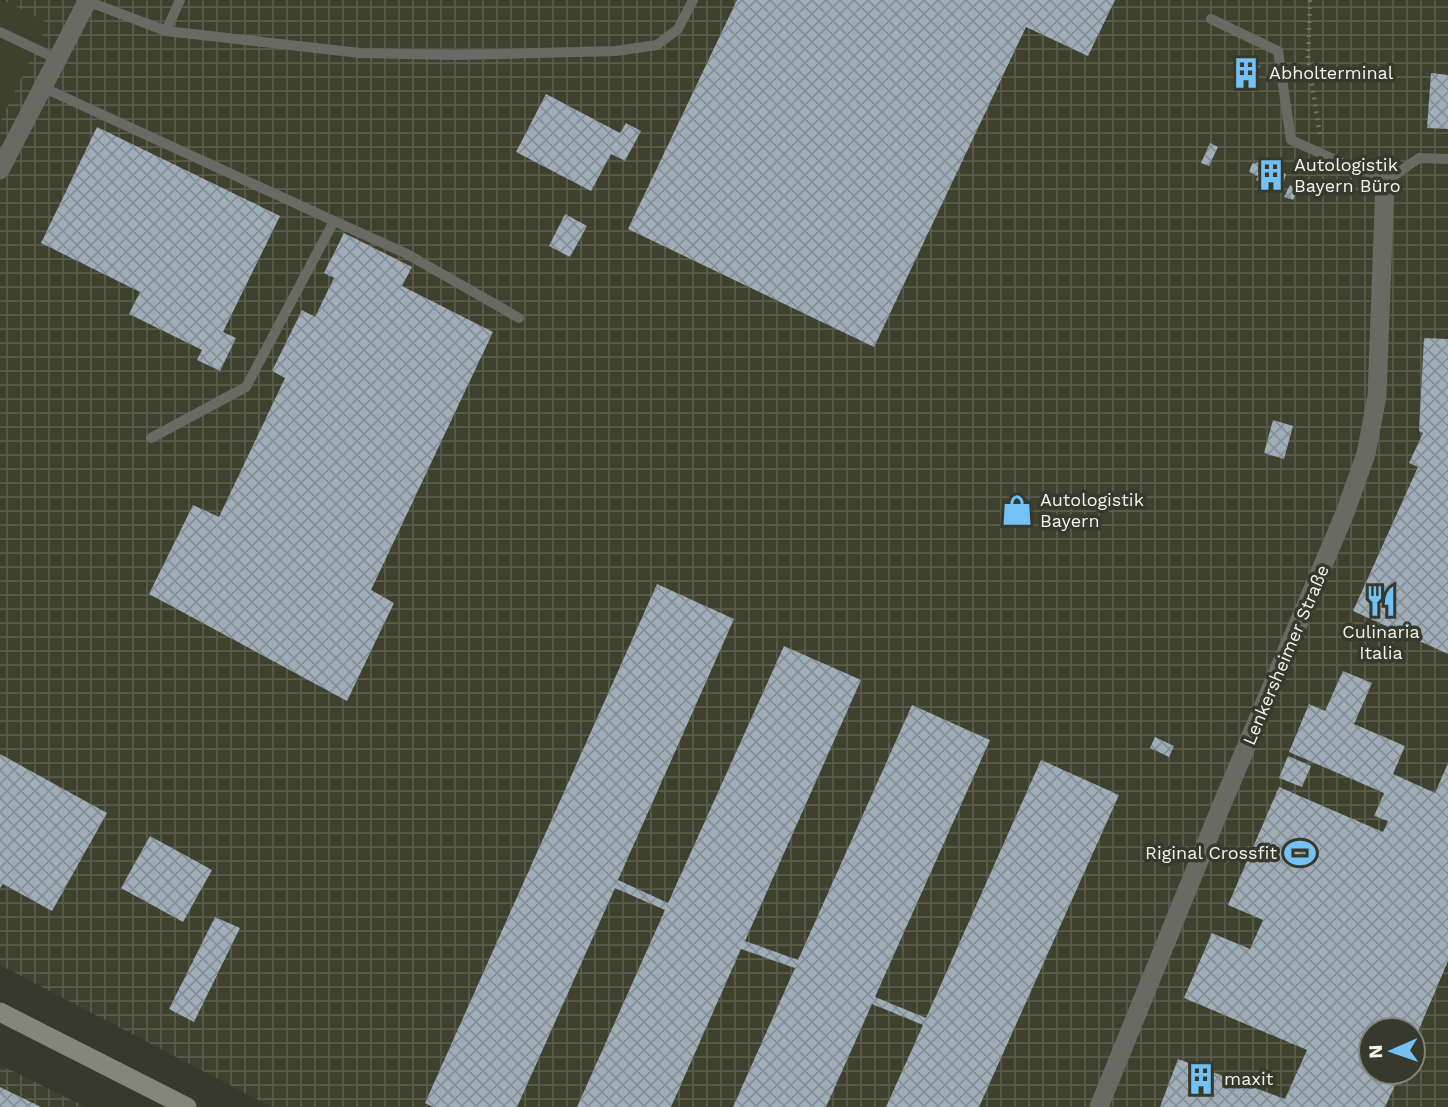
<svg xmlns="http://www.w3.org/2000/svg" width="1448" height="1107" font-family="'Work Sans',sans-serif">
<defs>
<pattern id="industrial-grid" width="8" height="8" patternUnits="userSpaceOnUse" patternTransform="scale(1.75)"><rect width="8" height="8" fill="#3e412d"/><path d="M0 4h8M4 0v8" fill="none" stroke="#5a5d4c"/></pattern>
<pattern id="building-cross-hatch" width="8" height="8" patternUnits="userSpaceOnUse" patternTransform="scale(1.75)"><rect width="8" height="8" fill="#9fadb8"/><path d="M0 0l8 8M0 8l8-8" fill="none" stroke="#858f96"/></pattern>
</defs>
<rect width="100%" height="100%" fill="#37392c"/>
<path fill="#3e412d" d="M0,0l48,22 -48,100z"/>
<path fill="url(#industrial-grid)" fill-rule="evenodd" d="M3,0h1445v1107h-1176l-272,-142v-843l48,-99zM1371,1030h42v42h-42z
M0,1065l86,42h-86z"/>
<path fill="url(#building-cross-hatch)" d="M737,0h378l-27,56 -62,-29 -152,320 -246,-118z
M1243,58l17,8 -11,21 -16,-8z
M1431,73l17,2v54l-21,-1z
M546,94l74,39 6,-10 15,8 -16,30 -14,-7 -20,37 -75,-39z
M97,127l183,89 -57,116 13,6 -16,33 -23,-11 5,-10 -73,-36 11,-22 -99,-49z
M1210,143l8,4 -9,19 -8,-3z
M1259,162l27,12 -4,14 -15,-7 -3,4 -8,-5 2,-4 -9,-4 3,-8z
M1290,185l8,4 -5,11 -9,-3z
M565,214l22,12 -17,31 -21,-11z
M344,233l68,34 -10,19 91,46 -122,258 23,13 -47,98 -198,-107 44,-89 26,12 66,-139 -13,-7 30,-61 13,7 19,-39 -10,-5z
M1424,338l24,1v315l-95,-43 65,-144 -9,-4 14,-30 -4,-2z
M1273,420l20,6 -9,33 -20,-6z
M657,584l77,35 -116,261 50,23 116,-257 77,34 -116,261 53,19 114,-255 78,35 -115,257 51,21 115,-258 78,35 -140,312h-93l37,-82 -51,-21 -46,103h-93l62,-139 -54,-19 -70,158h-94l88,-197 -50,-22 -98,219h-84l-8,-4z
M1343,671l29,12 -18,41 51,22 -12,28 42,19 13,-30v198l-14,33 -21,49v-13h-42v42h30l-16,35h-225l18,-48 107,40 22,-49 -123,-52 28,-65 38,16 13,-29 -35,-15 51,-118 104,45 5,-11 -14,-5 10,-23 -95,-41 20,-48 16,7z
M1155,737l19,9 -5,11 -19,-9z
M0,754l107,59 -55,98 -49,-27 -3,4z
M1288,756l23,10 -9,21 -23,-9z
M150,836l62,34 -29,52 -62,-34z
M215,917l25,11 -46,94 -25,-13z
M0,1087l41,20h-41z"/>
<g fill="none" stroke-linecap="round" stroke-linejoin="round">
<path stroke="#707266" stroke-width="4.5" stroke-dasharray="2 5" stroke-linecap="butt" d="M1310,0l-2,58 12,78"/>
<path stroke="#696a64" stroke-width="10" d="M87,1l79,30 194,22 95,2 161,-4 41,-6 21,-16 15,-29
M1211,19l67,32 13,89 94,42 34,-24 29,1
M166,31l14,-31
M0,32l57,27
M42,87l292,134 -88,166 -95,51
M334,221l71,32 114,65"/>
<path stroke="#696a64" stroke-width="19" d="M0,170l88,-170
M1099,1107l121,-298 125,-296 21,-59 11,-58 8,-214"/>
<path stroke="#84867c" stroke-width="19" d="M0,1012l187,95"/>
</g>
<defs>
<symbol id="building-bare" viewBox="-9 -9 18 18"><path d="M-4-6H4V6H1V3H-1V6H-4ZM-2.5-4.3h1.7v1.8h-1.7ZM.8-4.3h1.7v1.8H.8ZM-2.5-1h1.7V.8h-1.7ZM.8-1h1.7V.8H.8Z" fill="#73c1f5" stroke="#37392c" stroke-width="2.5" paint-order="stroke"/></symbol>
<symbol id="shop-bare" viewBox="-9 -9 18 18"><path d="M-5-2.5h2.3a2.7 3.5 0 0 1 5.4 0H5L5.5 6h-11ZM-1.5-2.5h3a1.5 2.3 0 0 0-3 0Z" fill="#73c1f5" stroke="#37392c" stroke-width="2.5" paint-order="stroke"/></symbol>
<symbol id="restaurant-bare" viewBox="-9 -9 18 18"><path d="M-5-6h1v4h1v-4h1v4h1v-4h1v5L-1.5 .5V6h-2V.5L-5-1ZM5-6V6H3V1.5H1.5Q1.5-4 5-6Z" fill="#73c1f5" stroke="#37392c" stroke-width="2.5" paint-order="stroke"/></symbol>
<symbol id="stadium-bare" viewBox="-9 -9 18 18"><path d="M0-5a6.5 5 0 1 0 0 10a6.5 5 0 1 0 0-10ZM-3.5-1.8h7v3.6h-7Z" fill="#73c1f5" stroke="#37392c" stroke-width="2.5" paint-order="stroke"/></symbol>
</defs>
<g fill-rule="evenodd">
<use href="#building-bare" x="1224" y="51" width="44" height="44"/>
<use href="#building-bare" x="1249" y="153" width="44" height="44"/>
<use href="#shop-bare" x="995" y="488" width="44" height="44"/>
<use href="#restaurant-bare" x="1359" y="579" width="44" height="44"/>
<use href="#stadium-bare" x="1278" y="831" width="44" height="44"/>
<use href="#building-bare" x="1179" y="1057" width="44" height="44"/>
</g>
<g text-anchor="middle" stroke-width="7" stroke-linejoin="round" paint-order="stroke">
<g font-size="18" fill="#f2f3eb" stroke="#37392c" text-anchor="start">
<text x="1269" y="79">Abholterminal</text>
<text x="1294" y="171">Autologistik<tspan x="1294" dy="21">Bayern Büro</tspan></text>
<text x="1040" y="506">Autologistik<tspan x="1040" dy="21">Bayern</tspan></text>
<text x="1381" y="638" text-anchor="middle">Culinaria<tspan x="1381" dy="21">Italia</tspan></text>
<text x="1277" y="859" text-anchor="end">Riginal Crossfit</text>
<text x="1224" y="1085">maxit</text>
</g>
<g font-size="18" fill="#f2f3eb" stroke="#37392c">
<text transform="translate(1286 655) rotate(-67)" y="6">Lenkersheimer Straße</text>
</g>
</g>
<g transform="translate(1392 1051) rotate(268)"><circle r="33" fill="#37392c" stroke="#828378" stroke-width="2"/>
<path d="M0-5L12 26L0 18L-12 26Z" fill="#73c1f5"/>
<text y="-10" font-size="19" font-weight="bold" text-anchor="middle" fill="#f2f3eb">N</text>
</g>
</svg>
